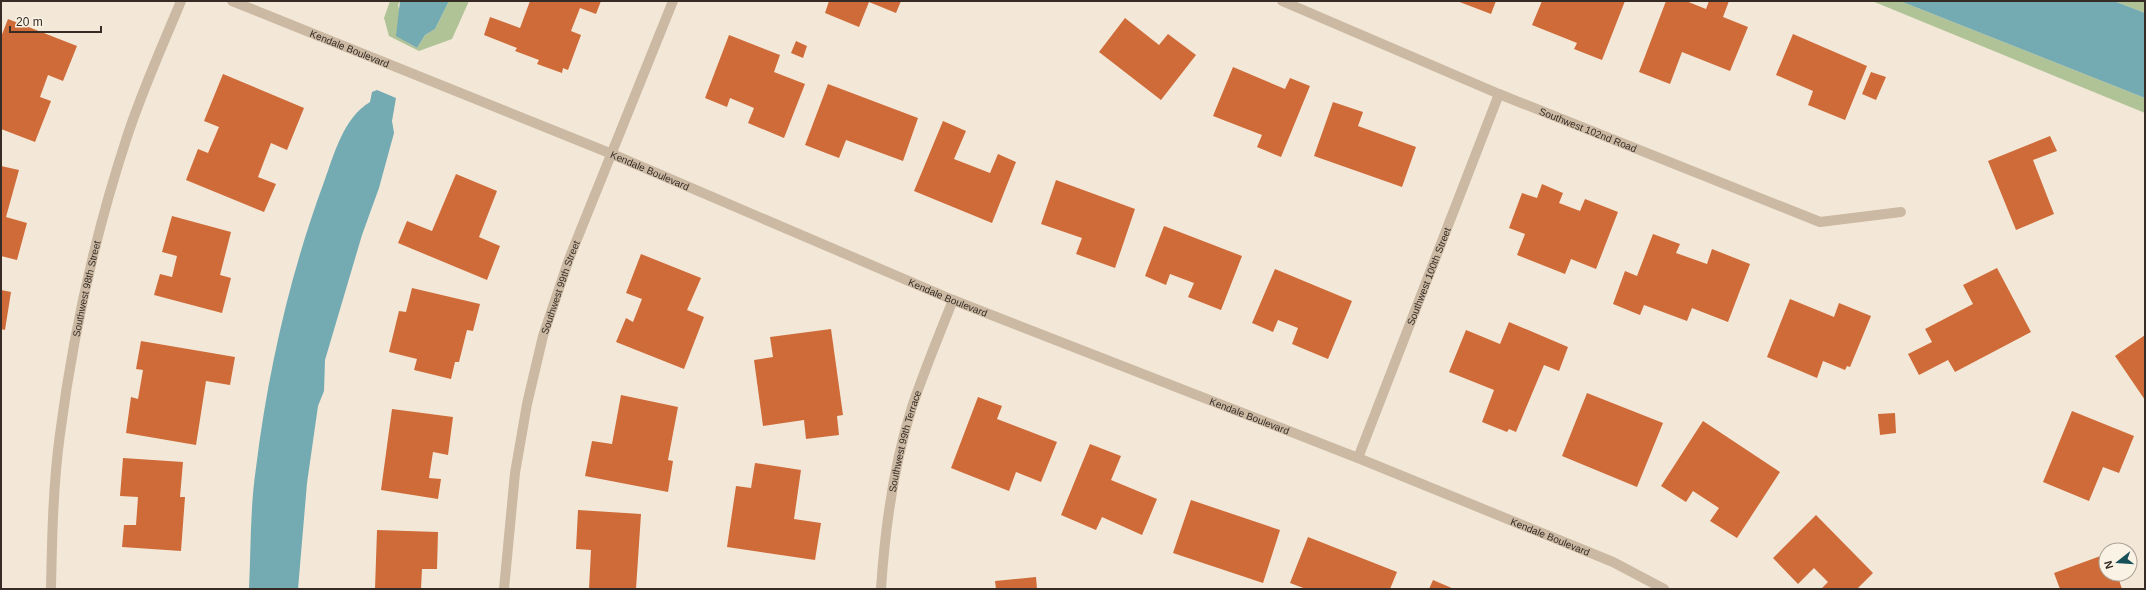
<svg xmlns="http://www.w3.org/2000/svg" width="2146" height="590" font-family="Arial,sans-serif">
<rect width="100%" height="100%" fill="#f3e8d7"/>
<path fill="#b0c397" d="M390,1h10l-2,4 10,38 9,5 8,-13 10,-6 14,-28h20l-17,38 -33,12 -30,-15 -5,-18z
M1872,1h28l245,97v15z
M2114,1h31v12z"/>
<path fill="#74aab2" d="M400,1h49l-14,28 -10,6 -8,13 -21,-12z
M1900,1h214l31,12v85z
M377,90l19,8 -4,23 2,12 -15,55 -17,47 -37,125 -1,31 -6,15 -11,77 -9,106h-49c2,-40 1,-81 7,-121 12,-97 34,-194 68,-286 10,-27 19,-64 46,-80l2,-10z"/>
<path fill="#cf6b39" d="M530,1h71l-5,13 -16,-6 -9,23 10,4 -13,35 -5,-2 -1,5 -25,-9 2,-4 -24,-9 2,-3 -33,-13 6,-18 30,11z
M829,1h72l-5,12 -27,-11 -10,25 -34,-14z
M1457,1h39l-5,13z
M1542,1h83l-23,59 -28,-11 3,-6 -45,-18z
M1666,1h20l20,8 3,-8h20l-6,16 25,10 -18,44 -48,-19 -12,32 -31,-12z
M1125,18l34,27 9,-11 28,21 -35,45 -62,-48z
M8,19l69,27 -14,35 -15,-6 -8,22 11,4 -16,41 -34,-13v-92z
M1793,34l74,32 -22,54 -37,-15 5,-14 -37,-16z
M729,35l51,20 -6,17 31,12 -21,54 -36,-15 6,-15 -24,-10 -3,9 -22,-9z
M796,41l11,5 -4,12 -12,-5z
M1233,67l52,22 5,-11 20,8 -29,71 -24,-10 5,-12 -49,-19z
M1871,72l15,5 -10,23 -14,-6z
M223,74l81,34 -17,42 -16,-7 -13,34 18,7 -12,28 -78,-32 12,-31 10,4 11,-26 -15,-6z
M828,84l90,34 -15,43 -57,-21 -7,18 -34,-13z
M1333,102l30,10 -5,14 58,21 -14,40 -88,-31z
M943,121l23,10 -12,28 36,14 8,-19 18,8 -24,61 -78,-32z
M2050,136l7,15 -24,9 21,54 -38,16 -28,-69z
M1,166l18,4 -13,47 21,6 -10,37 -16,-4z
M456,174l41,17 -18,46 21,9 -13,34 -89,-37 9,-22 25,10z
M1056,180l79,29 -20,59 -39,-14 6,-16 -41,-14z
M1542,184l21,9 -4,10 21,8 5,-12 33,13 -22,57 -25,-10 -6,15 -48,-19 8,-21 -16,-6 13,-35 15,5z
M172,216l59,16 -11,43 11,3 -9,35 -68,-18 6,-21 12,3 5,-21 -15,-4z
M1164,226l78,30 -21,54 -33,-13 6,-14 -24,-9 -4,11 -21,-9z
M1653,234l27,10 -4,9 31,11 5,-15 38,15 -22,58 -36,-14 -5,13 -43,-16 -4,10 -27,-11 12,-33 12,5z
M641,254l60,24 -14,32 17,7 -20,52 -68,-27 10,-24 7,4 9,-23 -16,-6z
M1997,268l34,64 -76,40 -7,-12 -29,15 -11,-21 24,-12 -7,-13 48,-25 -10,-19z
M1275,269l77,32 -24,58 -36,-15 6,-16 -20,-8 -5,12 -21,-9z
M412,288l68,16 -7,27 -6,-1 -8,32h-4l-4,17 -37,-9 3,-11 -28,-7 10,-41 7,1z
M1,290l10,2 -6,38 -4,-1z
M1790,299l44,18 5,-14 32,13 -21,51 -3,-1 -2,4 -22,-9 -6,17 -50,-21z
M1509,322l59,25 -9,24 -15,-6 -28,67 -7,-3 -2,3 -25,-10 12,-32 -45,-18 17,-42 34,14z
M831,329l12,86 -6,1 2,19 -33,4 -2,-19 -41,6 -9,-66 19,-3 -3,-20z
M2145,335v65l-30,-44z
M141,341l94,16 -5,28 -24,-4 -10,64 -70,-12 5,-36 7,2 5,-29 -7,-1z
M1587,393l76,30 -26,64 -75,-31z
M621,395l57,12 -10,53 5,1 -5,31 -83,-16 7,-35 20,3z
M978,397l24,9 -5,13 60,23 -16,40 -25,-10 -7,19 -58,-23z
M392,409l61,8 -5,38 -15,-3 -4,26 12,1 -3,20 -57,-9z
M2072,411l62,25 -15,37 -16,-6 -14,34 -46,-19z
M1895,413l1,20 -16,2 -2,-21z
M1703,421l77,51 -43,66 -27,-17 9,-13 -26,-17 -7,11 -25,-16z
M1090,444l31,12 -10,24 46,19 -15,36 -40,-18 -6,13 -35,-15z
M123,458l60,4 -3,35h5l-4,54 -59,-4 2,-22h12l2,-28 -18,-1z
M755,463l46,7 -7,49 27,4 -6,37 -88,-13 9,-61 15,2z
M1191,500l89,30 -17,53 -90,-30z
M578,510l63,4 -5,75h-47l2,-39 -15,-1z
M1816,515l57,58 -16,16h-36l7,-7 -14,-14 -16,16 -25,-26z
M377,530l61,2 -1,37h-15l-1,20h-46z
M1308,537l89,35 -7,17h-84l-16,-6z
M2106,554v20h11l5,15h-62l-6,-16z
M1036,577l1,12h-41l-1,-8z
M1433,580l21,9h-25z"/>
<g fill="none" stroke-linecap="round" stroke-linejoin="round">
<g stroke="#cbb9a3" stroke-width="10">
<path id="s1" d="M232,1l380,153 341,146 405,158 255,104 51,27"/>
<path id="s2" d="M1282,1l217,93 321,128 81,-10"/>
<path id="s3" d="M1358,458l141,-364"/>
<path id="s4" d="M51,589c1,-51 2,-104 9,-155 13,-100 35,-199 66,-294 15,-47 36,-93 55,-139"/>
<path id="s5" d="M504,589l11,-116 12,-69 16,-68 26,-77 104,-258"/>
<path id="s6" d="M881,589c4,-62 12,-122 31,-182 12,-36 27,-72 41,-107"/>
</g>
</g>
<g text-anchor="middle" stroke-width="3" stroke-linejoin="round" paint-order="stroke">
<g font-size="10" fill="#362c25" stroke="#faf2e4">
<text dy="4" stroke="none"><textPath href="#s1" startOffset="127">Kendale Boulevard</textPath></text>
<text dy="4" stroke="none"><textPath href="#s2" startOffset="332">Southwest 102nd Road</textPath></text>
<text dy="4" stroke="none"><textPath href="#s1" startOffset="451">Kendale Boulevard</textPath></text>
<text dy="4" stroke="none"><textPath href="#s3" startOffset="195">Southwest 100th Street</textPath></text>
<text dy="4" stroke="none"><textPath href="#s5" startOffset="308">Southwest 99th Street</textPath></text>
<text dy="4" stroke="none"><textPath href="#s4" startOffset="303">Southwest 98th Street</textPath></text>
<text dy="4" stroke="none"><textPath href="#s1" startOffset="775">Kendale Boulevard</textPath></text>
<text dy="4" stroke="none"><textPath href="#s1" startOffset="1099">Kendale Boulevard</textPath></text>
<text dy="4" stroke="none"><textPath href="#s6" startOffset="150">Southwest 99th Terrace</textPath></text>
<text dy="4" stroke="none"><textPath href="#s1" startOffset="1423">Kendale Boulevard</textPath></text>
</g>
</g>
<rect width="2146" height="590" fill="none" stroke="#362c25" stroke-width="4"/>
<g transform="translate(2118 562) rotate(253)"><circle r="19" fill="#faf2e4" stroke="#aca398"/>
<path d="M0-3L7 15L0 10L-7 15Z" fill="#18505a"/>
<text y="-6" font-size="11" font-weight="bold" text-anchor="middle" fill="#362c25">N</text>
</g>
<path d="M10 26v6h91v-6" fill="none" stroke="#362c25" stroke-width="2"/>
<text x="16" y="26" font-size="12" fill="#362c25" stroke="#faf2e4" stroke-width="3" paint-order="stroke">20 m</text>
</svg>
